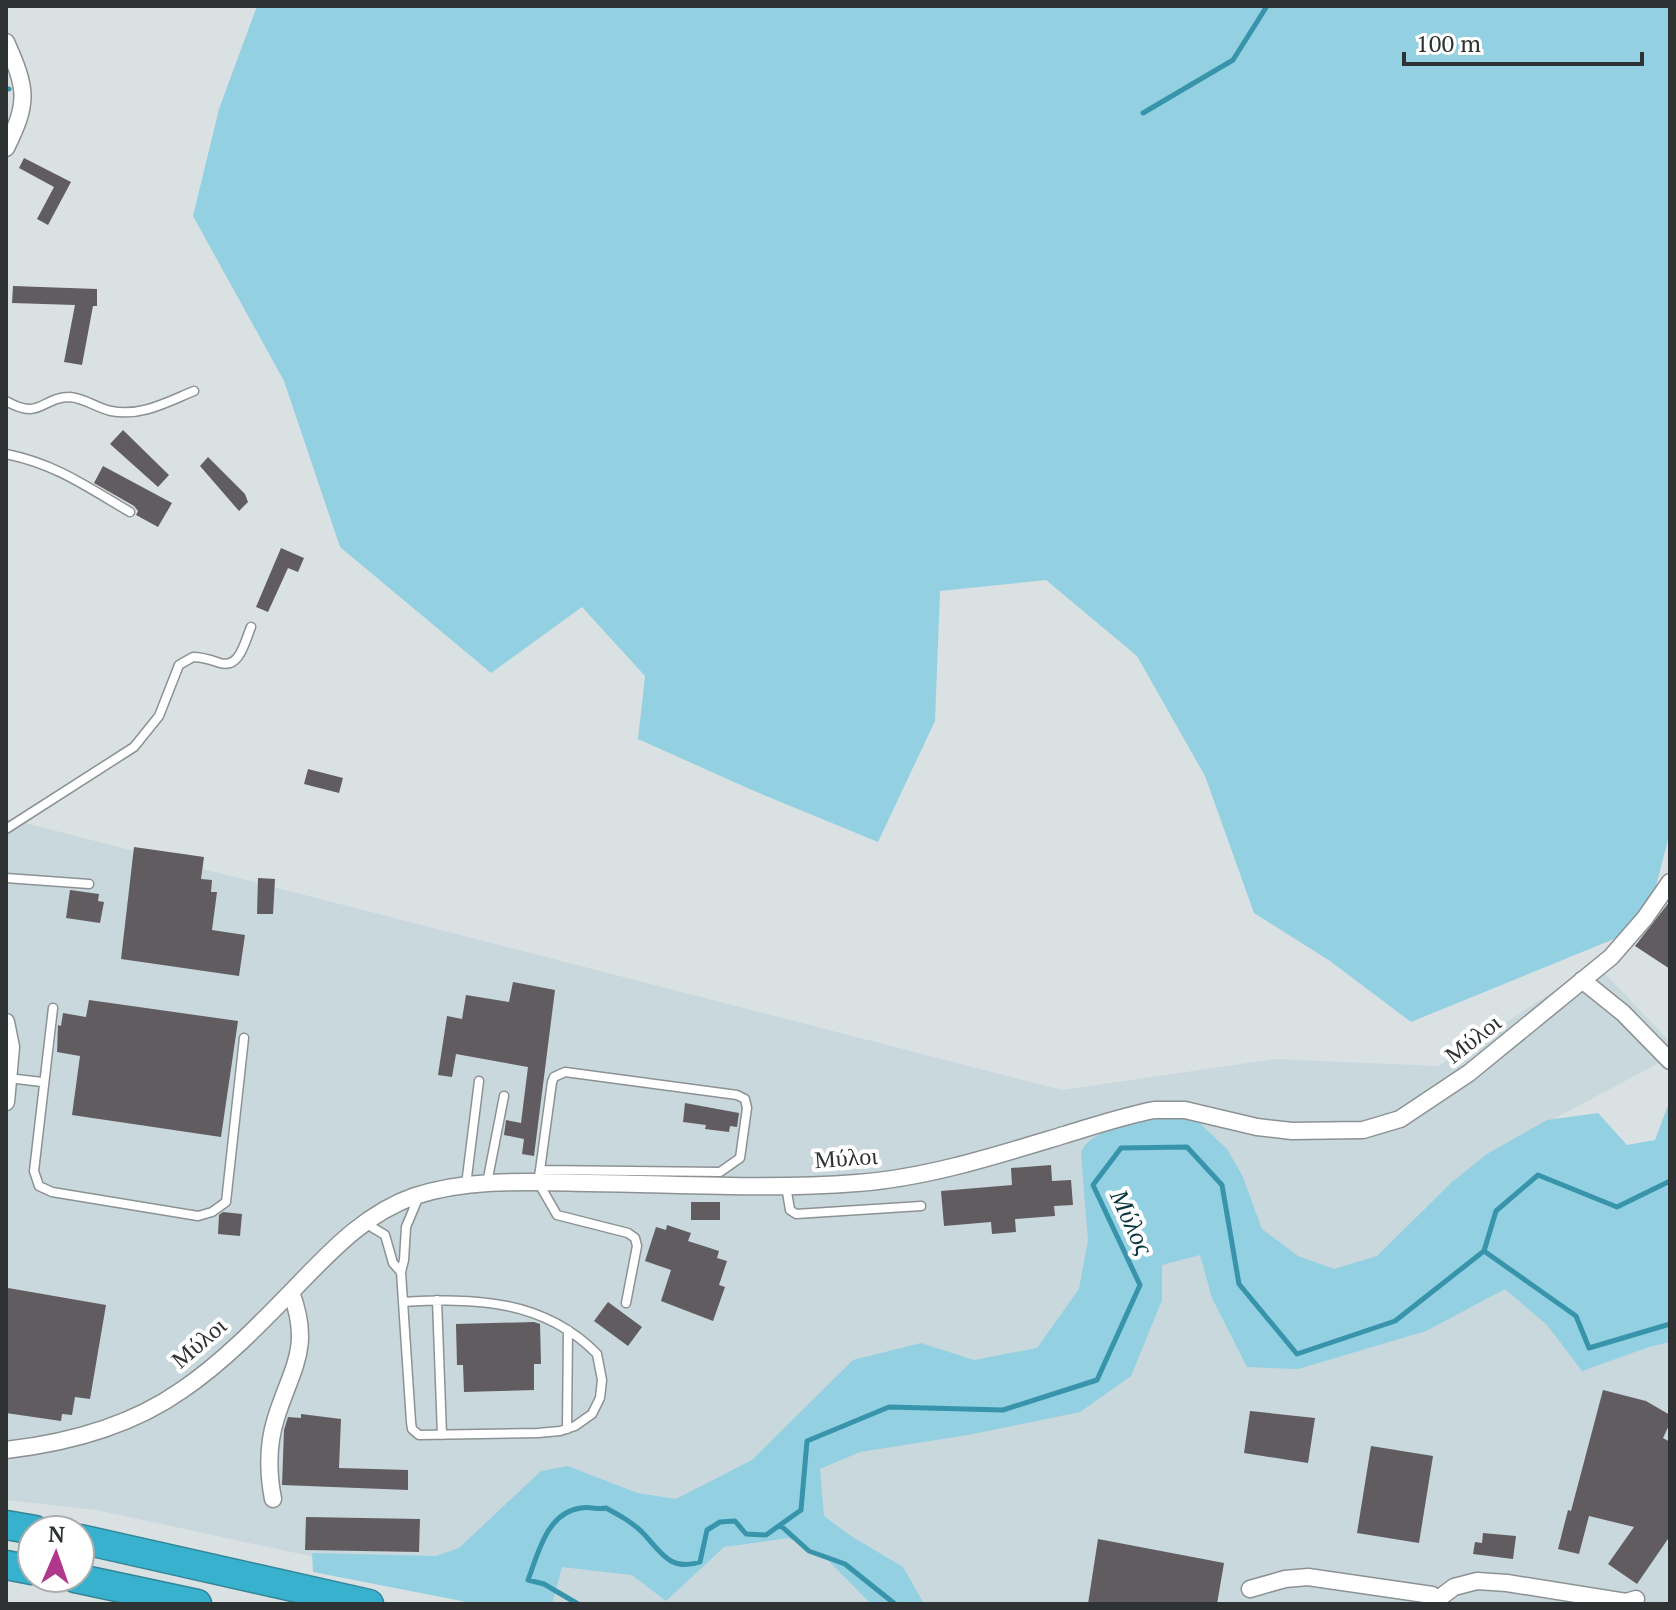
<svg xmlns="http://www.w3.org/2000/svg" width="1676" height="1610" font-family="'PT Serif',serif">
<rect width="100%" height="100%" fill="#dae1e3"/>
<path fill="#c8d8dd" d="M6,818l1056,272 213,-31 163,7 158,-102 74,78v15l-173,92 173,164v291h-1137l-437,-94 -90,-10z"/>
<path fill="#93d0e1" d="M257,6h1413v826l-15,58 -36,47 -208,85 -81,-61 -76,-48 -49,-137 -68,-120 -91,-76 -106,11 -5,130 -57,121 -126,-52 -114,-51 7,-63 -63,-69 -91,66 -151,-126 -56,-166 -91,-165 26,-107z
M1670,1100v242l-21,5 -67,24 -35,-46 -42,-36 -79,42 -128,38 -51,-2 -35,-69 -12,-43 -38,10v35l-31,76 -51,36 -112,23 -108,17 -40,17 4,47 27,20 52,31 21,37h-53l-50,-51 -33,-15 -64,9 -58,54 -34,-26 -70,-8 -10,37h-75l-164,-32 -1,-19 124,3 23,-8 82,-77 27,-5 69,27 39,6 76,-39 101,-100 68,-17 53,17 63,-12 42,-59 9,-49 -7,-86c8,-31 84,-36 111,-38l35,33 15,26 20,54 36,27 36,13 43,-13 75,-74 35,-28 60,-34 51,-7 29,32 28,-5z"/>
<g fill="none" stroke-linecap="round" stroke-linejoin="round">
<path stroke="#3794ab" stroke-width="5" d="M6,88l3,1
M1143,113l90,-53 34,-54
M1484,1251l92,65 13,32 81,-24
M780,1525l29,26 36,13 50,40
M578,1604l-34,-20 -16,-4c10,-26 19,-68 53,-72 8,-2 16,2 25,0 13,7 26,14 37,25 18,19 27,39 57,29l7,-32 13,-8 15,-1 11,13 20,1 35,-25 6,-69 82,-34 114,3 94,-30 43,-95 -47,-100 28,-37 66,-1 35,38 17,99 58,70 98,-33 89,-70 12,-40 42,-36 79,32 53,-26"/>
</g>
<path fill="#615c5f" d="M24,158l47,24 -23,43 -11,-6 17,-32 -35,-19z
M13,286l84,3v17h-4l-11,59 -18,-3 11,-57 -63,-2z
M123,430l46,45 -11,12 -48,-43z
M208,457l37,37 3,8 -9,9 -39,-45z
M103,466l69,37 -14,24 -22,-12 2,-4 -4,-5 -40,-23z
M281,548l23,10 -6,14 -10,-4 -20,44 -12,-5z
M308,769l35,9 -4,15 -35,-9z
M134,847l70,10 -3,22 11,1 -1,12h6l-5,38 33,5 -6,41 -118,-17z
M258,878l17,1 -2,35h-16z
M70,890l29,4 -1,7 6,1 -4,21 -34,-5z
M1670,901v68l-35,-23z
M513,982l42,8 -21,166 -12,-2 2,-15 -20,-4 2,-15 15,3 7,-56 -72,-13 -4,23 -14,-2 9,-59 15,3 4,-24 43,7z
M89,1000l149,21 -17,116 -149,-22 8,-59 -23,-4 1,-27 3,1 2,-13 23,4z
M685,1103l54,10 -2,14 -7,-1 -1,6 -24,-3 1,-4 -23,-3z
M1051,1165l1,16 19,-1 2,25 -19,1 1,10 -40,3 1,13 -24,2 -1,-12 -47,4 -3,-35 71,-6 -1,-17z
M691,1202h29v18h-29z
M223,1212l19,2 -2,22 -22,-2 1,-19z
M667,1225l24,8 -3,8 31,10 -2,7 10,3 -8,24 6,2 -12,34 -52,-20 10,-31 -26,-9 11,-34 10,3z
M8,1288l98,17 -16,94 -15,-2 -3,18 -10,-1 -1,7 -55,-8v-113z
M608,1302l34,25 -14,19 -34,-25z
M534,1322l6,2 1,40h-7v26l-70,2 -1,-27h-6l-1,-41z
M1603,1390l43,11 24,14v8l-7,15 7,4v94l-33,48 -29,-20 26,-37 -45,-11 -10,38 -21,-5 10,-39 3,1z
M1250,1411l65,7 -7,45 -64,-10z
M301,1414l40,5 -2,49 69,2v20l-126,-5 2,-55 4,-13 13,1z
M1371,1446l62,10 -14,87 -62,-10z
M306,1517l114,2 -1,33 -114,-2z
M1483,1533l33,3 -3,23 -40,-5 2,-12 7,1z
M1098,1539l126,24 -7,41h-129z"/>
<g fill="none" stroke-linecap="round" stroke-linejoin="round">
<defs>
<path id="service" d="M6,401c35,20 35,-4 64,-4 14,1 27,11 41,14 30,6 56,-9 83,-20
M6,454c50,10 81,33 124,58
M6,829l128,-82 25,-31 20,-51 14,-8c10,0 18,3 27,6 20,6 25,-22 31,-36
M6,878l83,6
M53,1008l-19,163 5,15 13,6 146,24 14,-4 14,-10 18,-164
M8,1078l34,4
M540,1170l180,2 20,-14 7,-50 -2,-9 -8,-4 -172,-23 -11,5 -2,5 -12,88 -2,12 19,33 71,18 7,5 2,8 -11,57
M487,1183l17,-87
M466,1185l13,-104
M786,1186l4,24 6,4 125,-8
M365,1223l20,12 8,28 8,9
M437,1300l5,135
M403,1302c71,-4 140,-3 194,52l5,26 -2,18 -8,16 -17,12 -15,5 -22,2 -119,2 -7,-6 -1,-7 -10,-150 3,-12 2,-33 13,-31
M567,1429l1,-99"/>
<path id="minor" d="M6,42c21,47 23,60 0,106
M1582,980l41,33 47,48
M6,1022l5,25 -5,55
M6,1450c61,-7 125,-24 176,-60 40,-27 77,-65 111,-100 36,-37 72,-77 122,-94 55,-18 117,-14 174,-13 89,1 179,7 268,0 70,-5 141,-28 207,-48 30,-9 59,-19 90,-25h31l72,17 35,4 71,-1 37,-11 69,-46 142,-116 34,-39 25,-36
M273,1499c-5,-26 -5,-56 3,-81 16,-51 36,-70 15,-126
M1250,1589l35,-10 23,-2 124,18 8,9
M1438,1599l16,-12 23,-6 30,2 119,19 10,-3"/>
<path id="motorway" d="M6,1525l29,5
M80,1539l289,65
M6,1565l26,5
M75,1578l122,26"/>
</defs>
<use href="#service" stroke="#8c9294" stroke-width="11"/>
<use href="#minor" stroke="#8c9294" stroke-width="19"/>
<use href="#motorway" stroke="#348597" stroke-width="31"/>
<use href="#service" stroke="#fff" stroke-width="8"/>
<use href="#minor" stroke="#fff" stroke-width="16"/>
<use href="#motorway" stroke="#37b1ce" stroke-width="28"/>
</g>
<g text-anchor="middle" stroke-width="8" stroke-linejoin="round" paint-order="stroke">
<g font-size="24" fill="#2f3232" stroke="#fff">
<text transform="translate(1473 1039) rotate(-38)" y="8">Μύλοι</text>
<text transform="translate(846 1158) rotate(-4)" y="8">Μύλοι</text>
<text transform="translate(199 1343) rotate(-41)" y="8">Μύλοι</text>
</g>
<g font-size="26" font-style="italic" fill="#09353f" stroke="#fff">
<text transform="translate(1132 1222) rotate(65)" y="9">Μύλος</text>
</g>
</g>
<rect width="1676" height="1610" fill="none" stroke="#2f3232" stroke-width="16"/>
<g transform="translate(56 1554) rotate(2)"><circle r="38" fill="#ffffff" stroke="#acadad" stroke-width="2"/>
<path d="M0-6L14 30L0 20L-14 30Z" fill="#b0388c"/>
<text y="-12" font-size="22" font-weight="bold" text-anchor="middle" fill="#2f3232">N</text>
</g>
<path d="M1404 52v12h238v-12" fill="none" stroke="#2f3232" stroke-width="4"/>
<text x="1416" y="52" font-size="24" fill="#2f3232" stroke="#ffffff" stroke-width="6" paint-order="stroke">100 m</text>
</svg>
